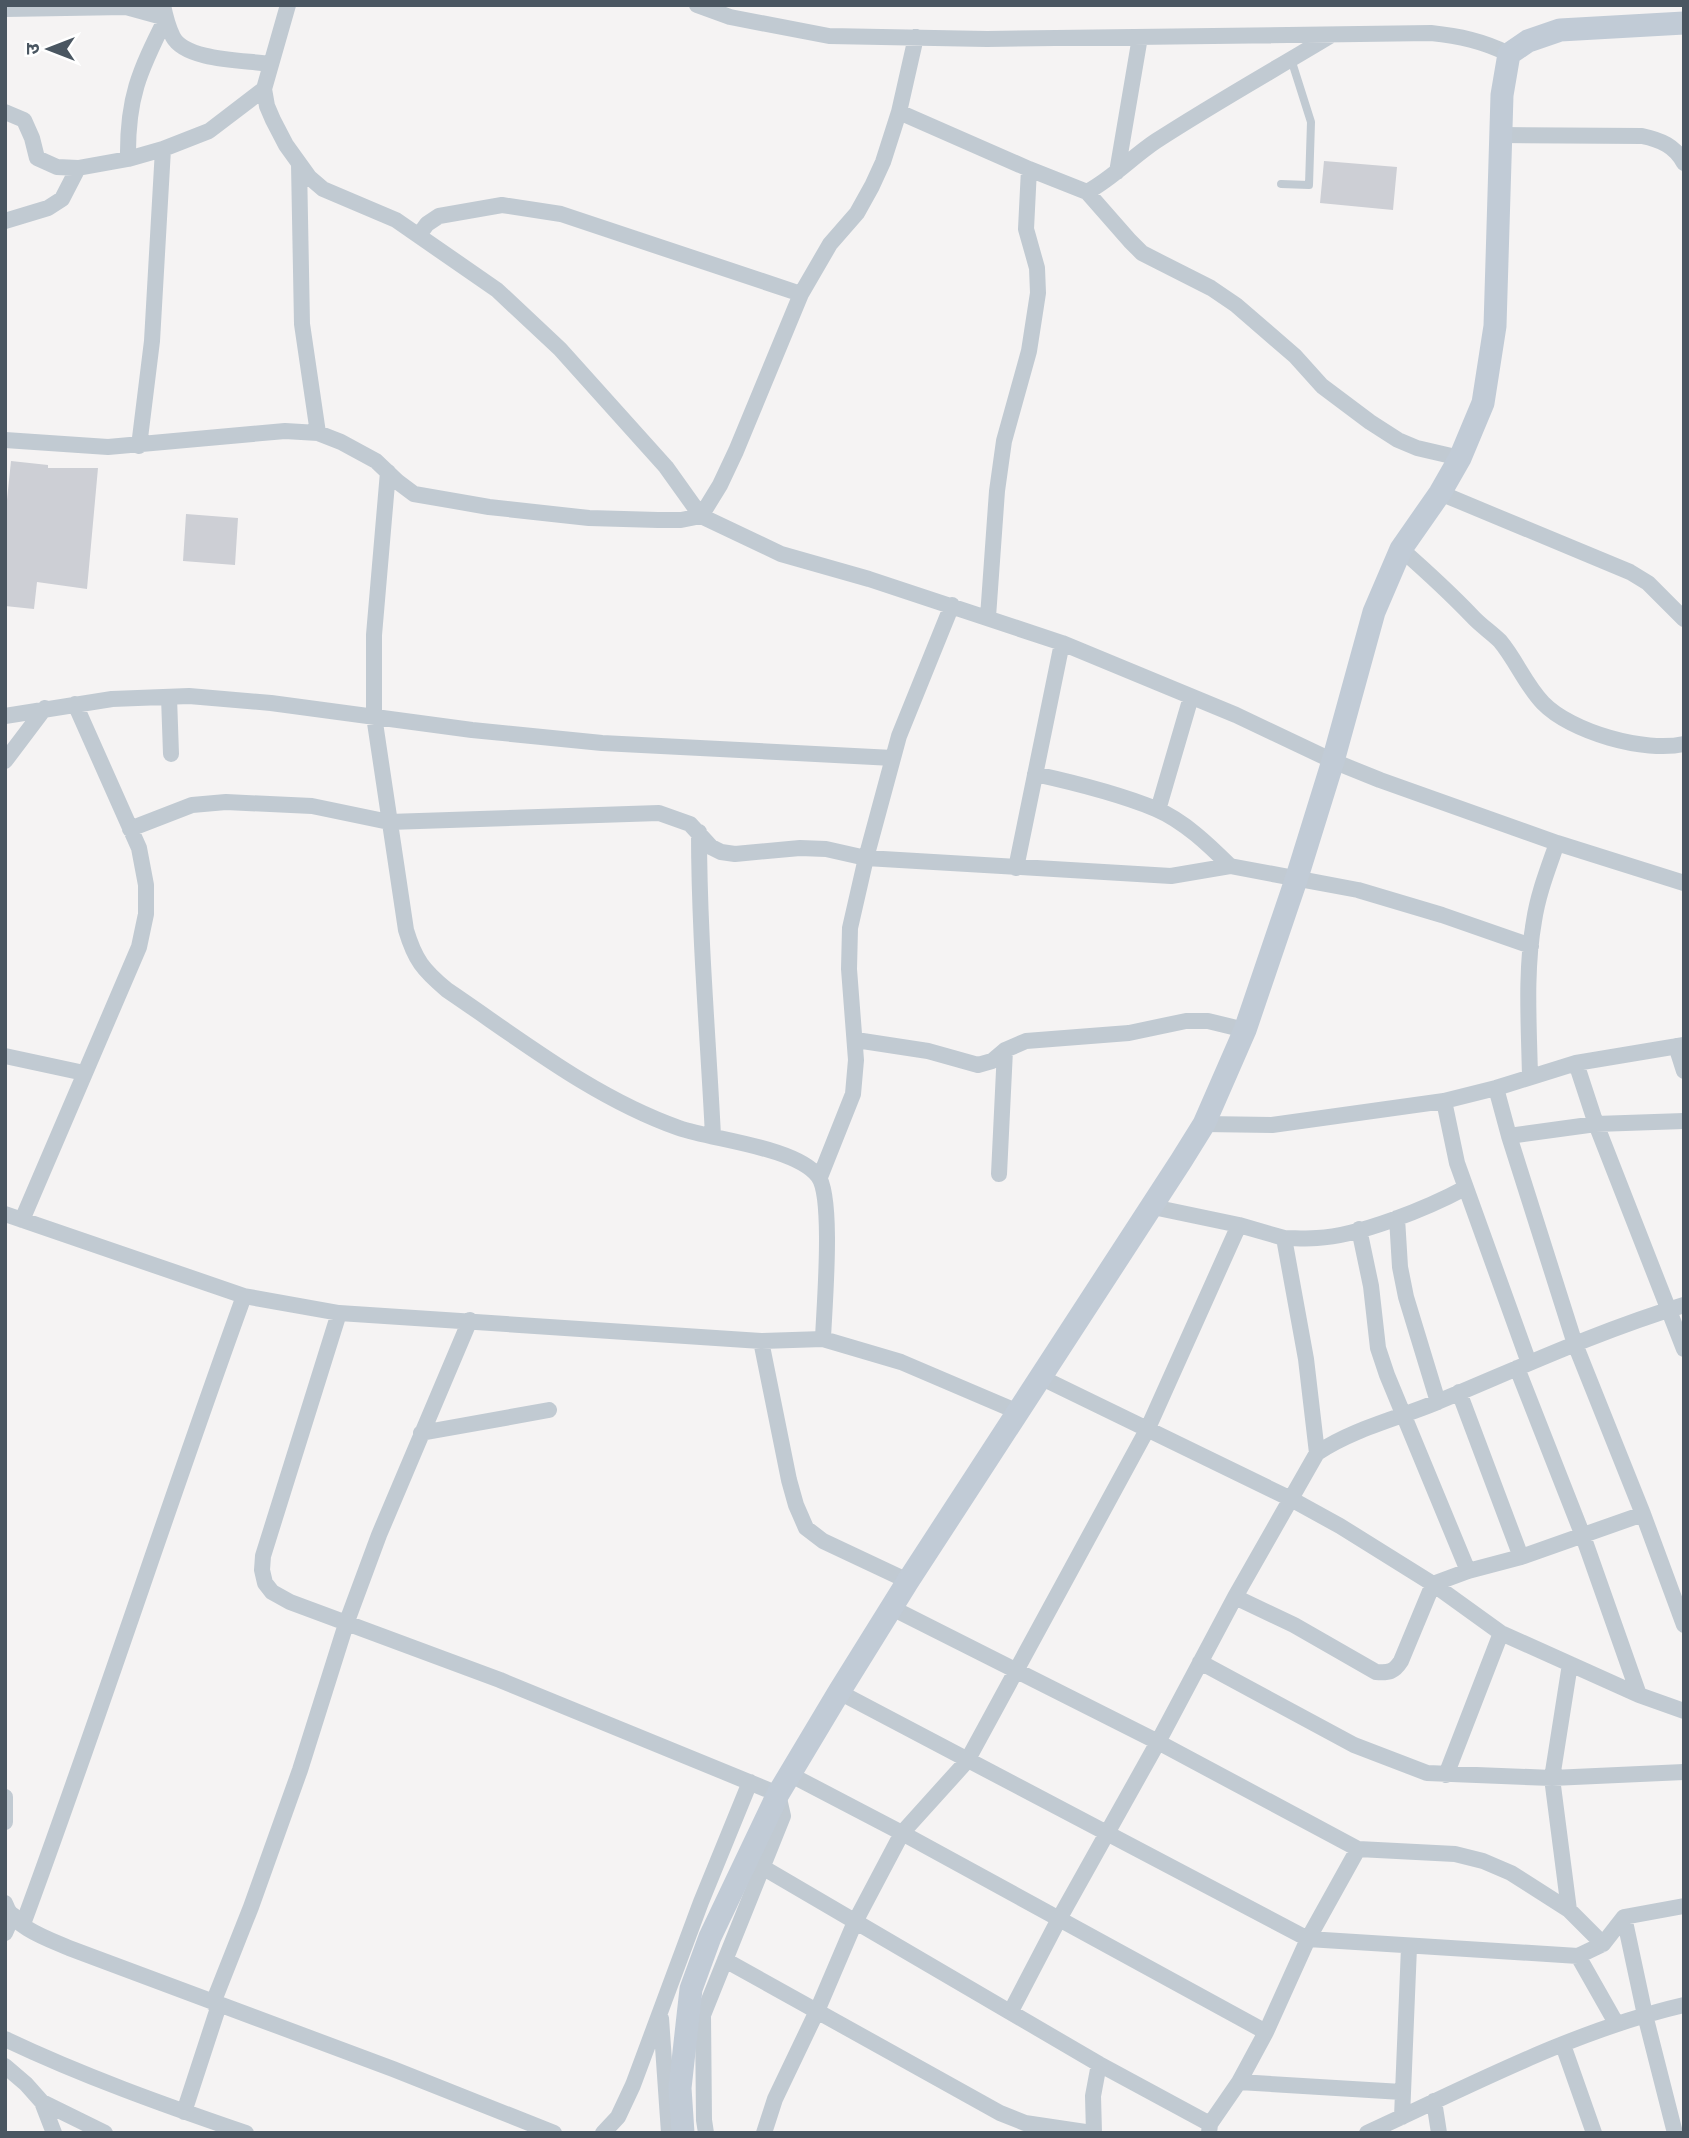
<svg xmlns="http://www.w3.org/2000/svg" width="1689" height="2138" font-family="'DejaVu Sans','Noto Sans Devanagari',sans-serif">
<rect width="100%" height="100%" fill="#f5f3f3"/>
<path fill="#cdcfd5" d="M1324,161l73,6 -4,43 -73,-7z
M11,461l37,4v3h50l-11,121 -50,-7 -3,27 -29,-3v-87z
M186,514l52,4 -3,47 -52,-4z"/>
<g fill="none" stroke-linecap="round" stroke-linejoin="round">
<path stroke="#c1cad2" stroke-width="8" d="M1281,184l28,1 2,-63 -20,-63"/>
<path stroke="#c1cad2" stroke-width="16" d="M163,5c2,10 5,22 10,32 13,24 72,23 97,27
M288,5l-24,84 3,17 6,14 13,25 23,32 14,12 73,31 101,70 63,59 106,118 35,49 80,38 88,25 193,64 174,72 97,46 47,19 177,63 127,40
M697,5l33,12 99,19 158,3 444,-6c28,3 52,8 78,21
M5,9l121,-2 40,11c-27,54 -39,80 -38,141
M5,112l19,8 8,18 5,20 20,9 21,1 50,-9 35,-10 46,-18 55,-42
M899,112l130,57 58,23c26,-14 45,-35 69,-51 57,-37 116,-70 174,-105
M1501,135l141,1c19,4 33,10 42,27
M299,164l3,160 16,109
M1117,172l23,-135
M1087,192l43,49 12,12 69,35 25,17 59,51 27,30 48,36 28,18 19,8 43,10
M5,221l43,-13 14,-9 16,-31
M419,235l8,-11 12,-8 63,-11 59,9 240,80
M5,440l103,7 177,-16 33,2 23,9 35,19 22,21 16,12 75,13 100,11 69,2h23l20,-4 19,-31 16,-34 65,-157 29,-50 27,-31 15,-27 11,-24 16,-50 17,-75
M139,446l13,-105 11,-192
M388,472l-14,163v81l32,214c9,30 17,40 41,60 74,50 147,108 232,138 35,12 116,19 139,48 16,21 6,133 5,163
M1440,493l190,79 18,11 36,36
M1401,549c25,22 48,43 71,67 8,9 19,16 28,25 16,19 25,43 43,62 28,29 102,50 141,41
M988,617l9,-126 7,-50 25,-90 9,-58 -1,-25 -11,-39 3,-60
M169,697l2,57
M5,716l107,-17 77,-3 82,7 201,27 130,13 291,15
M5,761l40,-53
M1035,774c41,9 82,19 121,35 28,12 53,36 74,57
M1158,810l33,-113
M130,829l62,-24 34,-3 86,4 77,16 270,-9 31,11 21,23 10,5 14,2 65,-6 26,1 40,9 305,18 59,-10 128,24 84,25 89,31
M699,832c0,102 9,203 14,304
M1016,868l46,-225
M856,1040l72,11 50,14 14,-4 13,-11 21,-9 103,-8 57,-12h22l37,9
M1676,1046l8,25
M5,1056l79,17
M1576,1063l20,61 88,225
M1530,1077c-1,-51 -5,-106 4,-156 4,-27 14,-52 23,-78
M1496,1088l13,48 87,-12 88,-3
M1444,1101l13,62 72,200
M1204,1124l68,1 172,-24 52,-13 80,-25 108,-18
M1509,1136l66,208 68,170 41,111
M999,1174l6,-124
M820,1177l33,-83 3,-34 -7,-91 1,-41 16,-70 33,-122 53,-131
M1153,1207l86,18 45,13 22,121 11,94
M5,1214l239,82 95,17 422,28 62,-2 78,23 117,50
M1397,1218l3,49 6,30 32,105
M22,1220l117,-273 7,-33v-29l-7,-37 -64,-144
M1359,1229l12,57 7,62 9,27 81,196
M1284,1238c11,0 22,1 33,0 42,-2 111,-30 148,-50
M339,1313l-76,243 -1,14 3,13 7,9 18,10 210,78 278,114 5,22 -80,199 1,105 2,13
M761,1341l28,139 7,25 10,23 17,13 85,40
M1517,1368l66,168 56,159
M1040,1377l251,122 49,27 93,58 68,49 138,62 45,16
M1459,1392l62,165
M421,1433l128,-23
M1235,1597l59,28 82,47c13,1 18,0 25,-11l32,-77 35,-13 53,-14 122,-43
M892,1608l266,134 200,107 97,5 28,7 28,12 58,37
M1200,1662l154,83 73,28 125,5 132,-6
M1570,1664l-18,114 17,132 34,34
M839,1692l469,247 270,17
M789,1774l113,59 364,199
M1446,1775l55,-142
M5,1797v25
M762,1867l337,197 111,60
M5,1903c7,24 43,36 64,45l324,121 161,64
M1624,1917l21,98 30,118
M23,1924c77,-208 145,-419 221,-628
M5,1933l8,-18
M725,1960l275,153 25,10 67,10
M213,2003l38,-96 49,-137 46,-146 33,-89 91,-215
M1011,2011l48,-92 99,-177 77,-145 82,-144c36,-24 79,-34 118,-50 82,-34 163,-72 249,-98
M661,2018l8,115
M1616,2023l-38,-67 25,-12 21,-27 60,-11
M5,2039c78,37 159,66 241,94
M1563,2045l31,88
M5,2066l21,18 16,18 12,31
M1239,2082l163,10
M1434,2101l5,32
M42,2102l63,31
M184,2112l35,-107
M1402,2117l7,-170
M603,2133l15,-16 15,-32 68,-183 49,-120
M764,2133l11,-34 42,-88 38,-89 47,-89 65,-72 181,-333 91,-203
M1094,2133l-1,-37 6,-32
M1209,2133l1,-9 29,-42 27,-50 42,-93 50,-90
M1367,2133c103,-47 205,-102 317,-128"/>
<path stroke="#c1cbd6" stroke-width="23" d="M683,2133l-3,-45 11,-99 19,-52 68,-143 61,-102 69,-111 273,-420 23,-37 41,-94 52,-153 36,-116 41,-149 27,-63 39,-56 20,-35 23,-55 12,-77 7,-231 7,-41 19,-13 32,-11 124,-7"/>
</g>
<rect width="1689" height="2138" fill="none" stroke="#4a5661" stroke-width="14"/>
<g transform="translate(49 49) rotate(270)" stroke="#ffffff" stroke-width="5" paint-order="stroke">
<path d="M0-5L12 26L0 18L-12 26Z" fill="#4a5661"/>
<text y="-10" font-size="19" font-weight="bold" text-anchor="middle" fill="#4a5661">उ</text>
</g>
</svg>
